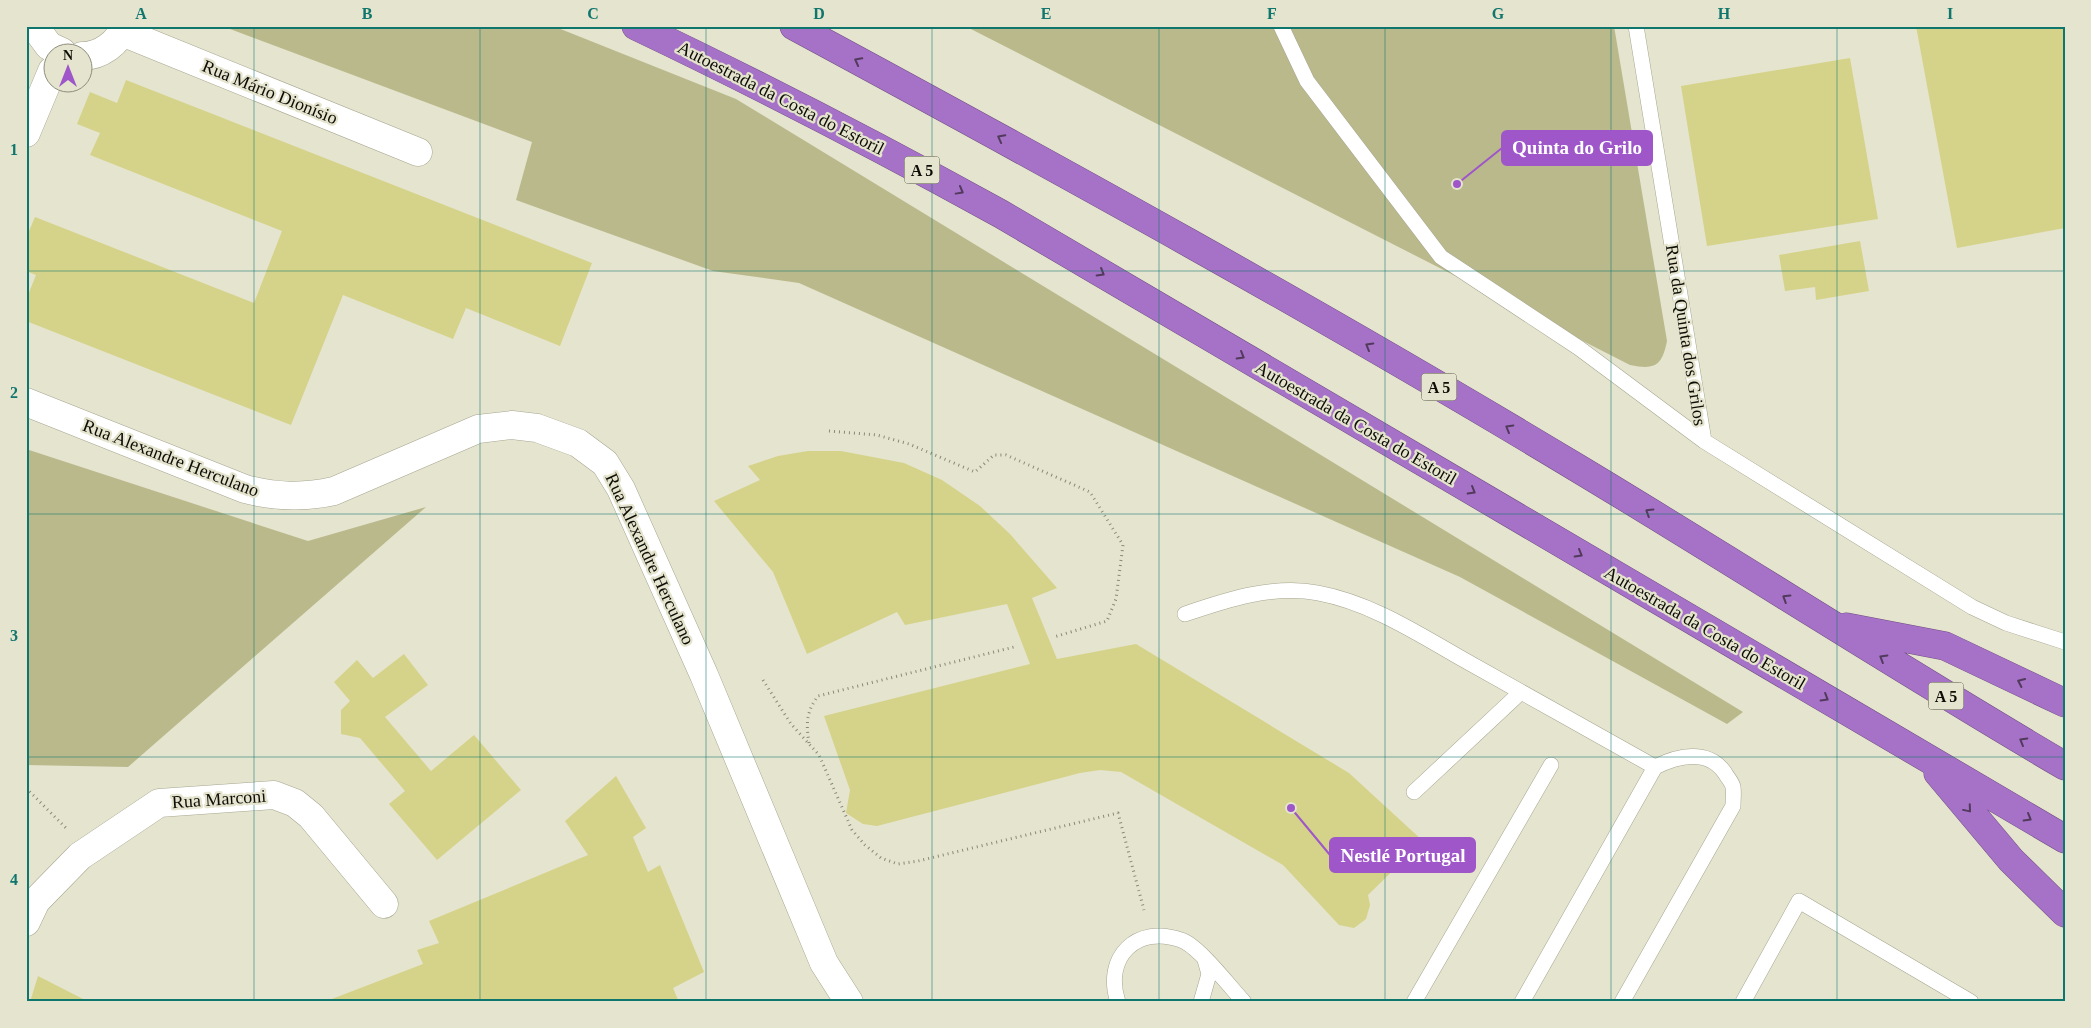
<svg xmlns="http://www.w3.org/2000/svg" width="2091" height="1028" font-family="Georgia,serif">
<rect width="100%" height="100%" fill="#e5e4ce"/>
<path fill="#bab98c" d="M222,26h331l183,73 1007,613 -16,12 -267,-147 -661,-294 -86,-12 -197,-71 16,-58z
M965,26h649l53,315c-5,25 -12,29 -37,24z
M26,449l282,92 118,-34 -298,260 -102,-2z"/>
<path fill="#d5d38a" d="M1916,26h149v202l-108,20z
M1850,58l28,161 -171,27 -26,-160z
M126,80l466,183 -32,83 -94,-38 -13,31 -110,-44 -52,130 -265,-104v-21l10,-25 -10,-4v-33l9,-21 219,86 28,-72 -192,-76 10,-22 -23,-9 13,-32 27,11z
M1860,241l9,50 -53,9 -1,-13 -30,4 -6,-36z
M808,451h33l63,12 38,17 38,26 30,28 47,54 -25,10 25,61 79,-15 213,129 74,68 -55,54 2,10 -4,14 -12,9 -15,-3 -56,-60 -162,-93 -21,-2 -20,3 -203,53 -14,-2 -17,-11 4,-23 -26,-74 206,-52 -23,-60 -102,21 -8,-13 -90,42 -34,-82 -59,-71 46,-21 -12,-14 30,-10z
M404,654l24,31 -43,32 46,54 43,-36 47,55 -84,70 -48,-56 16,-13 -45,-53 -19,-4v-24l9,-9 -16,-19 23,-22 16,18z
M616,776l30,52 -13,9 15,35 12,-7 44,107 -31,16 6,14h-355l99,-38 -6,-14 22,-7 -10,-22 159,-66 -23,-34z
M38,976l51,26h-59z"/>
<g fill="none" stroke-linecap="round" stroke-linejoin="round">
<defs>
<path id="lane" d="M1281,26l26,55 134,176 138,91 125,93
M1636,26l68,415 268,166 34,16 59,19
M1185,614c41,-14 89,-30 133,-21 54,10 102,42 148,68 63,35 126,71 189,106l-133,235
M1414,792l107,-100
M1118,1002c-15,-45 19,-78 63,-62 17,5 49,47 63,62
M1201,1002l8,-28 -4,-14
M1414,1002l137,-237
M1622,1002l111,-196c0,-6 1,-14 0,-19 -1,-5 -6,-10 -8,-14 -17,-25 -48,-17 -70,-6
M1743,1002l56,-101 172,101"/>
<path id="street" d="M34,26l15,20 13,6
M122,32l296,120
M82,56c19,0 36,-13 43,-30
M26,133l26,-62
M26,402l219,87c31,8 58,9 89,2l144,-62 34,-4 25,3 41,15 27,20 16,26 83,186 120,288 25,39
M26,922l10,-21 44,-45 79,-53 115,-8 21,8 16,13 73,88"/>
<path id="highway" d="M636,26c124,59 245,122 365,188l1064,625
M794,26c265,143 528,288 785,443 163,98 322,201 486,297
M1846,627l99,19 120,57
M1938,773l73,87 54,53"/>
</defs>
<use href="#lane" stroke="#a7a691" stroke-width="16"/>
<use href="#street" stroke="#a7a691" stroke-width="29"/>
<use href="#highway" stroke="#704f83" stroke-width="29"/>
<path stroke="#898979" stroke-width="3" stroke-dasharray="1 4" stroke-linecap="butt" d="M829,431l48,4 32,9 66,28 19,-17h12l84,37 33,53 -7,54 -9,22 -53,16
M763,680l28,44 28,31 33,75 13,15 16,13 17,6 20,-3 200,-48 26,97
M809,743c-3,-19 -3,-31 9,-47l196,-49
M26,788l40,40"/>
<use href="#lane" stroke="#fff" stroke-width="15"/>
<use href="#street" stroke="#fff" stroke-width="28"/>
<use href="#highway" stroke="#a672c7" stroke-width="28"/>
</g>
<defs><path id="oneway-chevron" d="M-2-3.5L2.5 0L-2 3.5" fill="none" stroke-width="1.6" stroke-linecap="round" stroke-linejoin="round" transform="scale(1.25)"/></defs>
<g stroke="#523a5d">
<use href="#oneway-chevron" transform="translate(858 61) rotate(-152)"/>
<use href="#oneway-chevron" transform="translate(1001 138) rotate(-152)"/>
<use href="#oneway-chevron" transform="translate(960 191) rotate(29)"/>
<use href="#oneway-chevron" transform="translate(1101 273) rotate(31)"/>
<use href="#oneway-chevron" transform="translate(1369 346) rotate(-150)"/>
<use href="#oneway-chevron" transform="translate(1241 356) rotate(30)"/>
<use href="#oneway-chevron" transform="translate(1509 428) rotate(-150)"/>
<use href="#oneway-chevron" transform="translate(1472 491) rotate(30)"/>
<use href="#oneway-chevron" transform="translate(1649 512) rotate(-148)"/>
<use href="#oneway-chevron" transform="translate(1579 554) rotate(30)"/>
<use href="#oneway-chevron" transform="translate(1786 598) rotate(-148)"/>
<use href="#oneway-chevron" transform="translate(1883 658) rotate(-149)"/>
<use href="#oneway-chevron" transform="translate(2021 682) rotate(-155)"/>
<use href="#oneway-chevron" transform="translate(1825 698) rotate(31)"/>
<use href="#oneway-chevron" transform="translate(2023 741) rotate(-150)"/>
<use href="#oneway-chevron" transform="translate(1968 809) rotate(50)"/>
<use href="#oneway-chevron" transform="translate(2028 818) rotate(30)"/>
</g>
<path fill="none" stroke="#0f766e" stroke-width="1" stroke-opacity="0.55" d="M254,26v976M480,26v976M706,26v976M932,26v976M1159,26v976M1385,26v976M1611,26v976M1837,26v976M26,271h2039M26,514h2039M26,757h2039"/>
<g text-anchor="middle" stroke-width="4.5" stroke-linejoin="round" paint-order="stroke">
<g fill="#e5e4ce" stroke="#4e4e42" stroke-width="1">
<rect x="904.5" y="156.5" width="35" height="27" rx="4"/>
<rect x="1421.5" y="373.5" width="35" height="27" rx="4"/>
<rect x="1928.5" y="682.5" width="35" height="27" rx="4"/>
</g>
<g font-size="16" font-weight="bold" fill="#0d0d06">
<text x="922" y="176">A 5</text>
<text x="1439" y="393">A 5</text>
<text x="1946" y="702">A 5</text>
</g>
<g font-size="18" fill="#0d0d06" stroke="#e5e4ce">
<text transform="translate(270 92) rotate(22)" y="6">Rua Mário Dionísio</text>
<text transform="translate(781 98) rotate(27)" y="6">Autoestrada da Costa do Estoril</text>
<text transform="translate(1686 335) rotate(81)" y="6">Rua da Quinta dos Grilos</text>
<text transform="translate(1356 423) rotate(30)" y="6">Autoestrada da Costa do Estoril</text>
<text transform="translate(171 458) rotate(21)" y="6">Rua Alexandre Herculano</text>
<text transform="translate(650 559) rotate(65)" y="6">Rua Alexandre Herculano</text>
<text transform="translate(1705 628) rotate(30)" y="6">Autoestrada da Costa do Estoril</text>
<text transform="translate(219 799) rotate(-4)" y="6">Rua Marconi</text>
</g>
</g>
<path fill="none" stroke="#9e56c9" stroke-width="2" d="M1457 184L1502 148M1291 808L1330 855"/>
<g fill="#9e56c9" stroke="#e5e4ce" stroke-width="2">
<circle cx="1457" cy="184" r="5"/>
<circle cx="1291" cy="808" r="5"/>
</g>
<g fill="#9e56c9" stroke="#9e56c9" stroke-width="2">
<rect x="1502" y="131" width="150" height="34" rx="5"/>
<rect x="1330" y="838" width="145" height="34" rx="5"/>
</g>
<g font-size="19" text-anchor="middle" font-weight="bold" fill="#fff">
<text x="1577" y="154">Quinta do Grilo</text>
<text x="1403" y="862">Nestlé Portugal</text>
</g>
<rect width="2091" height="1028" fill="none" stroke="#e5e4ce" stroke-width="55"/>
<g transform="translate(68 68)"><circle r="24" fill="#e5e4ce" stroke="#8f8e7e"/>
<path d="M0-4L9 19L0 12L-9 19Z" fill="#9e56c9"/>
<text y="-8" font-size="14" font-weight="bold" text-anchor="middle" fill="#0d0d06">N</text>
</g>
<rect x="28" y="28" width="2036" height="972" fill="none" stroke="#0f766e" stroke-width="2"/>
<g font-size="16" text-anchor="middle" font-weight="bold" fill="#0f766e">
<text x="141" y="19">A</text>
<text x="367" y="19">B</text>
<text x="593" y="19">C</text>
<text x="819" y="19">D</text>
<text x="1046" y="19">E</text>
<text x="1272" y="19">F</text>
<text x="1498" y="19">G</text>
<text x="1724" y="19">H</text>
<text x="1950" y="19">I</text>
<text x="14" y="155">1</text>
<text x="14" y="398">2</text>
<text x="14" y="641">3</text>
<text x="14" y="885">4</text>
</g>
</svg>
